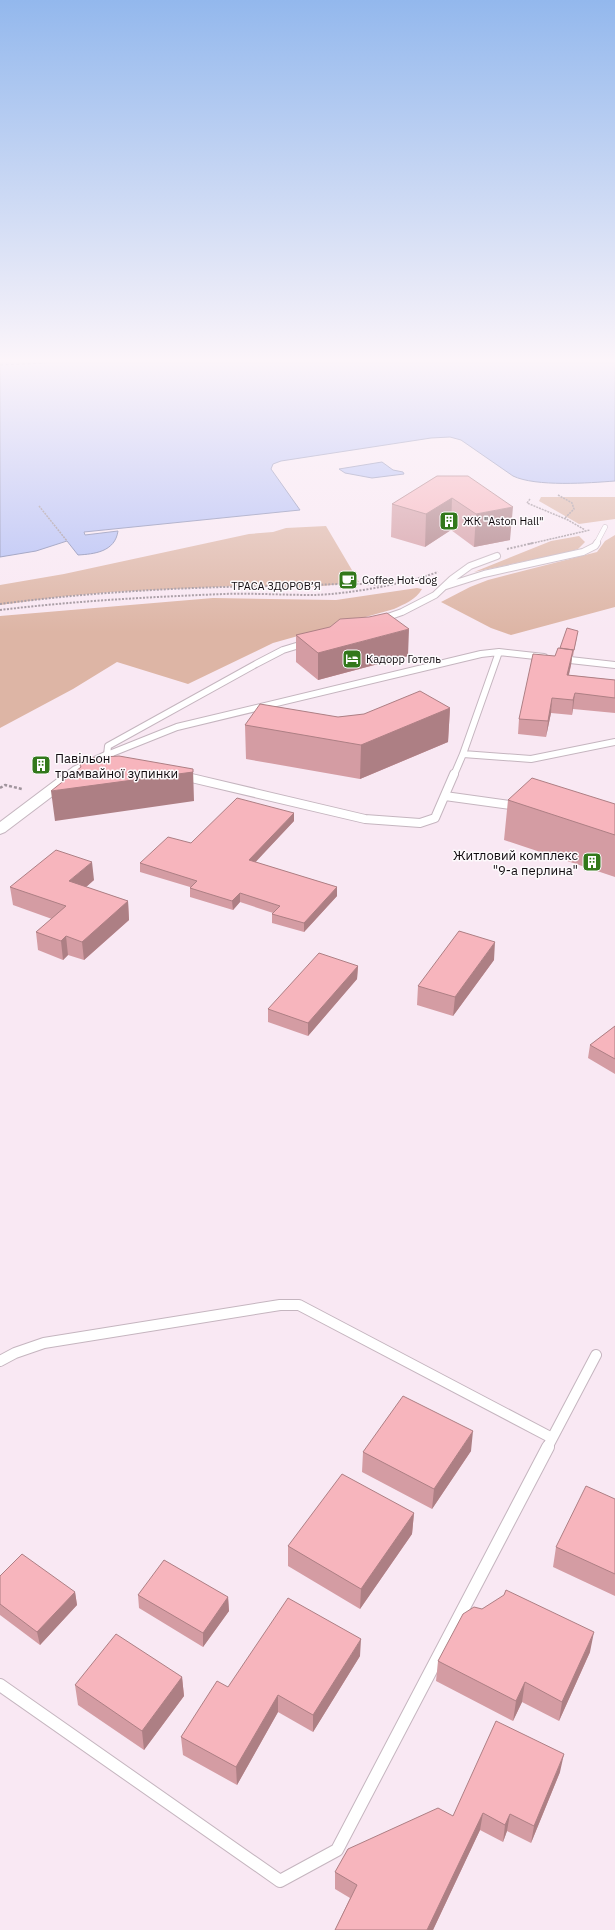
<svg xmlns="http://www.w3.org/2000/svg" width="615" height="1930" font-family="'IBM Plex Sans',sans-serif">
<rect width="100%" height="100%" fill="#f9e8f3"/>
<path fill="#ddb5a5" d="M541,497h74v22l-36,5 -40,-23z
M326,526l33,56 -55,6 -68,-2 -124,6 -54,5 -58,8v-20l64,-11 185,-40 24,-2 13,-4z
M615,535v72l-104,28 -20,-7 -50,-26 29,-15 18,-7 109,-28 8,-11z
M579,536l6,6 -7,7 -9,3 -95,20 77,-31z
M417,588l5,1c-6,11 -18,15 -28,20l-121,34 -85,41 -71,-22 -44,27 -73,39v-112l213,-18 123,2z"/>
<path fill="#b4bff5" stroke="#8389b0" d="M0,363h615v118c-26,2 -79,6 -102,-5l-52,-36 -11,-3 -19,1 -150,23 -8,3 -2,5 29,41 -216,22 1,3 33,-4c-3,21 -24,23 -40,24l-11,-14 -31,10 -36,6z
M382,462l11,8 10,2 1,2 -32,4 -27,-5 -6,-4z"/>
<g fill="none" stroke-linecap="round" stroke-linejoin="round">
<path stroke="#272c6a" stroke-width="1" stroke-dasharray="3 2.5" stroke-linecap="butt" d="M0,365l45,-2"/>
<defs>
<path id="service-far4" d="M596,544l9,-17"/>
<path id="service-far3" d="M446,586l38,-12 99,-22 12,-6 2,-3
M382,619l20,-7 33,-17 17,-16 18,-13 27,-10
M561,659l54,6
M463,754l68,5 84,-17
M107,755l70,-28 304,-73 18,-2 45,5
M107,755l1,-9 148,-82 27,-14 23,-7
M454,775l9,-21 36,-102"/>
<path id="service-far2" d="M183,776l182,43 55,4 15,-5 19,-44
M445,796l72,10"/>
<path id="service-far1" d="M0,1361l15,-8 29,-10 236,-38h19l253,133
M547,1448l49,-93"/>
<path id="service" d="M0,1685l280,196 57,-31 211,-403"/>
<path id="minor" d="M107,751l5,1 2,3 -2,3 -29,15 -78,59 -5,2v-12l73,-55z"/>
</defs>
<use href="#service-far4" stroke="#c5b5bf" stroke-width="5.5"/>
<use href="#service-far3" stroke="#c5b5bf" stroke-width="8"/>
<use href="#service-far2" stroke="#c5b5bf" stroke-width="10"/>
<use href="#service-far1" stroke="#c5b5bf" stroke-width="12"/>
<use href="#service" stroke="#c5b5bf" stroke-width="14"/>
<use href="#minor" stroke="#c5b5bf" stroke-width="2"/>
<path stroke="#a0949c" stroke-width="1.5" stroke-dasharray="2 1" stroke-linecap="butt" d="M558,495l14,8 2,6 -10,10
M530,499l-3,4 41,17 17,10
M39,506l28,35
M529,544l61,-14"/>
<path stroke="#a0949c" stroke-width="2" stroke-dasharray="2 1.5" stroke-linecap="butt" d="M507,549l26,-6
M0,604c92,-12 183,-17 276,-18 35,0 71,-4 106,-1
M0,610c74,-9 149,-13 223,-16 30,-1 60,1 91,1 36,-1 90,-11 124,-23"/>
<path stroke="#a0949c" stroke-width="2.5" stroke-dasharray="3 2" stroke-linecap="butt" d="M0,788l5,-3 17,4"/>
<use href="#service-far4" stroke="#fff" stroke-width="4.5"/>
<use href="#service-far3" stroke="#fff" stroke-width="6"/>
<use href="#service-far2" stroke="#fff" stroke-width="8"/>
<use href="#service-far1" stroke="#fff" stroke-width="10"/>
<use href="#service" stroke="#fff" stroke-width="12"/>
<use href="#minor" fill="#fff" fill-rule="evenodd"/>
</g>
<path fill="#d49ca3" d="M437,476l73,64 -36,7 -23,-17 -26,17 -34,-10 1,-33z
M296,635l112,21 -90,24 -22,-18z
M577,637l-4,19h-1l-1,9 -2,10 46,5v33l-42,-4 -1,6 -21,-2 -5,24 -28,-3 1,-15 36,-63 5,-8z
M450,708l-2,34 -88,37 -114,-20 -1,-34 93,-8z
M508,800l107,4v73l-111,-37z
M294,821l-39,41 82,25v9l-33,36 -32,-9v-9l1,-1 -33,-11 -7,8 -43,-13v-10l-50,-15v-9l51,-20z
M94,880l-8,7 42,14 1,19 -45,40 -16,-5 -5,5 -25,-10 -2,-18 16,-13 -39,-14 -3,-18z
M494,960l-41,56 -36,-11 1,-19z
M358,966l-1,13 -49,57 -40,-14v-13z
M615,1026v48l-27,-16 2,-13z
M471,1451l-39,58 -70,-37 1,-20z
M615,1499v97l-62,-29 3,-20z
M414,1513l-2,21 -52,75 -72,-43v-20z
M0,1576l75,16 2,13 -37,40 -40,-30z
M138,1595l90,2 1,14 -26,36 -64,-39z
M590,1652l-31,69 -37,-19 -9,19 -77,-40 2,-20z
M360,1656l-47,76 -35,-20 -41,73 -54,-30 -2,-18 47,-50z
M182,1677l2,19 -40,54 -66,-45 -3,-20z
M560,1772l-29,71 -24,-12 -4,11 -23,-12 -47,100h-98l15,-32 -15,-9v-17l118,-56z"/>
<path fill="#ad7f84" d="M452,498l-1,32 -26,17 1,-33z
M513,507l-3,33 -36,7 2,-33z
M409,629l-1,27 -90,24v-27z
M573,650l-2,15 -6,25 2,-15z
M575,693l-2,16 -1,6 1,-15z
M552,698l-1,15 -5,24 2,-16z
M450,708l-2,34 -88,37 1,-34z
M193,769l1,32 -139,20 -4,-30z
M294,813v8l-45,48v-9z
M92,862l2,18 -23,20 -2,-19z
M337,887v9l-33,36v-9z
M240,893v9l-7,8 -1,-9z
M128,901l1,19 -45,40 -2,-18z
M66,936l2,19 -5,5 -2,-19z
M495,942l-1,18 -41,56 2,-19z
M358,966l-1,13 -49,57v-13z
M473,1431l-2,20 -39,58 2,-20z
M414,1513l-2,21 -52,75 1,-20z
M75,1592l2,13 -37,40 -3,-13z
M228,1597l1,14 -26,36v-14z
M594,1632l-4,20 -31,69 3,-19z
M361,1639l-1,17 -47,76v-17z
M182,1677l2,19 -40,54 -2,-19z
M525,1682l-3,20 -9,19 3,-20z
M278,1695v17l-41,73 -1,-18z
M564,1754l-4,18 -29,71 3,-17z
M483,1813l-3,17 -47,100h-6z
M510,1814l-3,17 -4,11 2,-17z"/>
<path fill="#f7b5bd" stroke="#ad7f84" d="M437,476h31l45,31 -37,7 -24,-16 -26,16 -34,-10z
M387,613l22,16 -91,24 -22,-18 34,-8 10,-8 29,-2z
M567,628l11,3 -4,19 -14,-2z
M558,648l15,2 -6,25 48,5v18l-40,-5 -2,7 -21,-2 -4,23 -29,-2 14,-65 22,2z
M420,691l30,17 -89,37 -116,-20 15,-21 78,13 26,-3z
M119,756l74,13v3l-142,19 30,-24 -1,-2 7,-7z
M532,778l83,26v31l-107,-35z
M237,798l57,15 -45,47 88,27 -33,36 -32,-9 8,-8 -40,-13 -8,8 -42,-13 7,-7 -57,-18 28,-26 23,6z
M56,850l36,12 -23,19 59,20 -46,41 -16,-6 -5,5 -25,-9 30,-26 -56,-19z
M459,931l36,11 -40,55 -37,-11z
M319,953l39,13 -50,57 -40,-14z
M615,1026v33l-25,-14z
M403,1396l70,35 -39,58 -71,-37z
M342,1474l72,39 -53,76 -73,-43z
M586,1486l29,13v75l-59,-27z
M22,1554l53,38 -38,40 -37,-28v-28z
M164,1560l64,37 -25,36 -65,-38z
M506,1590l88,42 -32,70 -37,-20 -9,19 -78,-40 25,-47 11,-7 8,2 22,-14z
M288,1598l73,41 -48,76 -35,-20 -42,72 -55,-30 36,-56 11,6z
M116,1634l66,43 -40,54 -67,-46z
M496,1721l68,33 -30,72 -24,-12 -5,11 -22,-12 -56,117h-92l22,-45 -22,-13 13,-23 90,-41 15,8z"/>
<linearGradient id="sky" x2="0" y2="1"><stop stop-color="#93b8ed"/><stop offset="0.57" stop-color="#fcf5fa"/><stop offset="1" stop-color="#fcf5fa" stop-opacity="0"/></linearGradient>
<rect width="615" height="633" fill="url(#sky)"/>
<defs>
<symbol id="building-square" viewBox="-11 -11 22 22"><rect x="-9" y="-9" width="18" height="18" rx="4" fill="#32781b" stroke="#fdfafc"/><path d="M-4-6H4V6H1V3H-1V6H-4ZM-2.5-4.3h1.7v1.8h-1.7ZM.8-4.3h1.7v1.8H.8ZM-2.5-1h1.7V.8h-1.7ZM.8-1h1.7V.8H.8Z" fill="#fff"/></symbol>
<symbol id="cafe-square" viewBox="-11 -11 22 22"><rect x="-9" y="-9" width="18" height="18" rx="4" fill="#32781b" stroke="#fdfafc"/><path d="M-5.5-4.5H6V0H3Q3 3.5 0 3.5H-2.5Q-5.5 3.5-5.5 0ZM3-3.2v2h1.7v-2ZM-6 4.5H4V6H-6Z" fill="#fff"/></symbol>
<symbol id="hotel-square" viewBox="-11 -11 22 22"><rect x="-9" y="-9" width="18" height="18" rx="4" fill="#32781b" stroke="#fdfafc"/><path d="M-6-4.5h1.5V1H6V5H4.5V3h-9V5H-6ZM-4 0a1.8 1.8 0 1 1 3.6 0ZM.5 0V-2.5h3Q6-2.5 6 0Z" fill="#fff"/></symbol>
</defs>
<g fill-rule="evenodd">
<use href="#building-square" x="438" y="510" width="22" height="22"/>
<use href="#cafe-square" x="337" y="569" width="22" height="22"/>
<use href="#hotel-square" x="341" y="648" width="22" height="22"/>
<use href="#building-square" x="30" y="754" width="22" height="22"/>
<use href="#building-square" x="581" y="851" width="22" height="22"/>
</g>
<g text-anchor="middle" stroke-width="3" stroke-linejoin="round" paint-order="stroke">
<g font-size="11" fill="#100a0e" stroke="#fdfafc" text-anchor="start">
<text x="463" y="525">ЖК "Aston Hall"</text>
<text x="362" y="584">Coffee Hot-dog</text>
<text x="366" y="663">Кадорр Готель</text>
</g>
<g font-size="11" fill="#100a0e" stroke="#fdfafc">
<text x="276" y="590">ТРАСА ЗДОРОВ’Я</text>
</g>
<g font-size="13" fill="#100a0e" stroke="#fdfafc" text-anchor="start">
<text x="55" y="763">Павільон<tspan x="55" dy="15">трамвайної зупинки</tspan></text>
<text x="578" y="860" text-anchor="end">Житловий комплекс<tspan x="578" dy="15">"9-а перлина"</tspan></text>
</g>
</g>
</svg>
